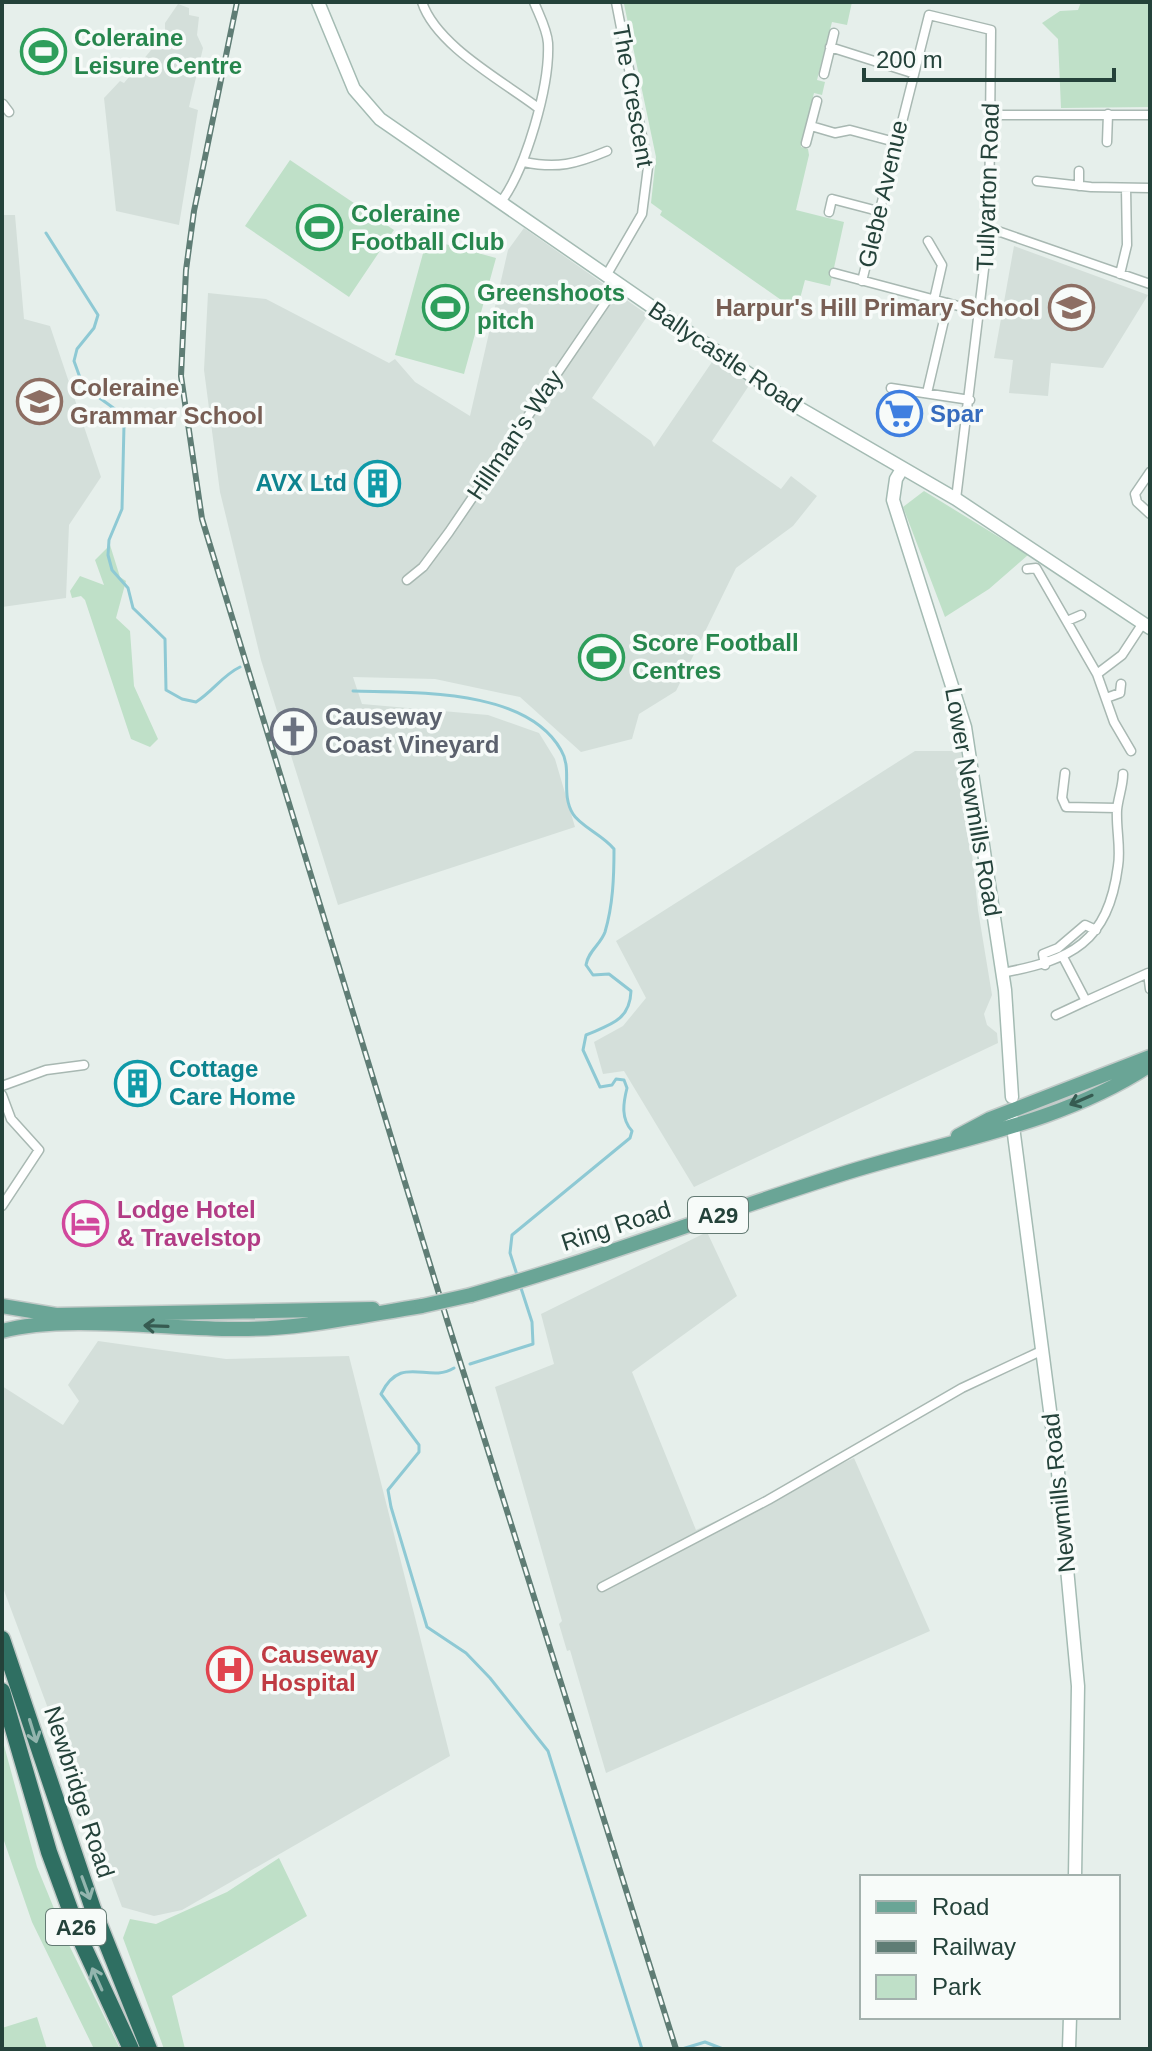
<svg xmlns="http://www.w3.org/2000/svg" width="1152" height="2051" font-family="Arial,sans-serif">
<rect width="100%" height="100%" fill="#e6efeb"/>
<path fill="#d4dfda" d="M178,4l11,4v7l10,2 -2,18 6,13 -14,59 9,3 -19,115 -63,-14 -12,-113 16,-17 4,2 41,-50v-10z
M2,215h13l9,104 26,7 51,151 -32,48 -3,73 -64,9z
M524,228l124,87 -56,83 59,43 3,6 60,-88 36,25 -38,57 69,48 10,-13 26,20 -24,30 -57,42 -60,123 -37,23 -7,25 -51,13 -61,-55 -85,-18 -82,-2 9,27 126,11 51,18 16,26 20,68 -237,78 -77,-245 -41,-168 -16,-122 4,-77 58,6 123,64 6,-4 20,23 55,34 38,-166z
M1014,246l134,49 -45,73 -52,-5 -3,33 -39,-3 4,-33 -19,-2z
M915,751h46l17,159 14,85 -8,19 3,11 10,8 1,10 -304,144 -70,-116 -21,3 -9,-32 29,-16 23,-28 -30,-57z
M707,1232l30,64 -105,76 64,158 158,-72 76,173 -324,142 -36,-123 -3,1 -8,-27 3,-3 -67,-234 59,-23 -13,-50z
M98,1341l128,18 123,-3 101,400 -268,154 -28,6 -32,-9 -120,-322v-199l61,39 16,-24 -11,-16z"/>
<path fill="#bfe0c8" d="M627,2h225l-5,23 -15,-3 -15,58 8,2 -3,13 -8,-2 -13,54 7,2 1,6 -13,55 48,12 -14,64 -25,-6 -7,26 -14,-4 -124,-87 2,-4 -11,-8 5,-46 -32,-153z
M1081,2h69v105l-89,1 -3,-69 -16,-16 18,-12 18,-1z
M290,160l104,70 -45,67 -104,-71z
M427,239l69,19 -32,116 -69,-19z
M924,491l104,64 -39,34 -44,28 -42,-110z
M110,545l10,32 6,4 -10,37 14,13 4,55 24,53 -8,8 -19,-8 -46,-139 -4,-4 -9,2 -2,-7 10,-15 24,9 -9,-25z
M2,1738l35,129 32,78 51,104h-26l-62,-127 -30,-87z
M279,1858l28,58 -135,80 13,53h-21l-41,-111 7,-19 26,5 71,-32z
M37,2017l10,32h-45v-21z"/>
<g fill="none" stroke-linecap="round" stroke-linejoin="round">
<path stroke="#8ec9d4" stroke-width="3" d="M46,233l52,82 -4,13 -17,21 -3,12 9,25 36,26 5,13 -2,84 -13,31 -1,15 4,15 16,18 5,20 32,31 1,51 16,9 14,3c17,-11 27,-27 44,-35
M353,691c62,2 173,-3 208,59 12,20 -1,43 12,64 7,12 30,21 41,35 0,28 -1,56 -9,83 -4,12 -17,19 -19,33l7,10 16,-1 22,17c-1,30 -22,34 -45,44l-3,15 17,37 12,-2 4,-6 8,1 3,8c-4,16 -6,31 5,43l-2,7 -118,97 -2,18 8,25
M470,1364l63,-20 -1,-22 -12,-37
M454,1368c-26,16 -53,-15 -73,26l38,51v7l-31,38 3,17 36,120 39,26 24,25 58,73 94,298
M682,2049l23,-7 18,7"/>
<defs>
<path id="street" d="M422,2c14,43 79,78 115,105
M830,47l82,26
M824,74l10,-41
M3,104l6,8
M991,115h159
M811,126l24,7 15,-3 45,12
M1107,142l1,-28
M806,143l11,-42
M524,162c33,7 52,2 83,-11
M1037,181l54,6 59,1
M1079,186v-15
M501,202c25,-34 49,-116 47,-159 -1,-14 -9,-28 -14,-41
M829,212l3,-13 46,12
M989,228l161,56
M928,241l14,24 -8,35
M834,273l147,39
M1120,274l7,-29 -1,-57
M606,276l36,-62 6,-47 -32,-165
M862,281l67,-266 62,15 -2,198 -33,271
M891,388l79,12
M927,393l21,-90
M1150,472l-15,22 2,8 13,12
M1027,569l9,-1 61,106 25,-19 21,-32
M407,580l16,-13 26,-35 169,-248
M1067,621l14,-6
M1097,674l17,48 17,29
M1109,697l11,-4 1,-9
M1065,773l-3,25 4,9 51,1
M1063,957l23,44 62,-28 2,16
M1045,965l-2,-11 15,-6 27,-23 11,5
M1002,973c69,-13 106,-30 116,-107 3,-18 -2,-37 -1,-56 1,-12 6,-24 6,-36
M1056,1015l30,-14
M2,1086l44,-16 38,-5
M2,1095l9,24 28,31 -37,56
M602,1587l166,-87 194,-112 79,-37"/>
<path id="secondary" d="M318,2l36,87 26,30 414,286 162,94 194,129
M902,469l-6,10 -3,21 72,227 40,263 7,107
M1012,1119l46,353 20,214 -3,191
M1069,2049l1,-32"/>
<path id="primary" d="M958,1136l32,-17 160,-62
M471,1295c125,-35 247,-82 371,-121 103,-33 216,-48 308,-109
M2,1306l54,9 317,-6
M2,1331c61,-17 166,-2 232,-2 64,1 125,-13 188,-23"/>
<path id="highway" d="M2,1639l91,270 56,140
M2,1691l47,161 34,93 48,104"/>
</defs>
<use href="#street" stroke="#a8b8b2" stroke-width="11"/>
<use href="#secondary" stroke="#a4bbb3" stroke-width="15"/>
<use href="#primary" stroke="#c2cac8" stroke-width="17"/>
<use href="#highway" stroke="#c2cac8" stroke-width="19"/>
<use href="#street" stroke="#fff" stroke-width="8"/>
<use href="#secondary" stroke="#fff" stroke-width="12"/>
<use href="#primary" stroke="#6aa596" stroke-width="14"/>
<use href="#highway" stroke="#2f6f62" stroke-width="16"/>
<defs>
<path id="rail" d="M237,2l-43,209 -8,59 -5,106 21,143 245,801 229,729"/>
</defs>
<use href="#rail" stroke="#5f7d75" stroke-width="6"/>
<use href="#rail" stroke="#f7fbf9" stroke-width="3" stroke-dasharray="9" stroke-linecap="butt"/>
<defs>
<path id="primary-bridge" d="M422,1306l49,-11"/>
</defs>
<use href="#primary-bridge" stroke="#c2cac8" stroke-width="17" stroke-linecap="butt"/>
<use href="#primary-bridge" stroke="#6aa596" stroke-width="14"/>
</g>
<defs><path id="oneway-shaft" d="M-6 0H5M1.5-3L5.5 0L1.5 3" fill="none" stroke-width="1.6" stroke-linecap="round" stroke-linejoin="round" transform="scale(2)"/></defs>
<g stroke="#365b51">
<use href="#oneway-shaft" transform="translate(1081 1100) rotate(157)"/>
<use href="#oneway-shaft" transform="translate(156 1326) rotate(-178)"/>
</g>
<g stroke="#93b5ae">
<use href="#oneway-shaft" transform="translate(33 1731) rotate(73)"/>
<use href="#oneway-shaft" transform="translate(86 1888) rotate(70)"/>
<use href="#oneway-shaft" transform="translate(97 1979) rotate(-114)"/>
</g>
<defs>
<symbol id="stadium-ring" viewBox="-11 -11 22 22"><circle r="9.5" fill="#f7fbf9" stroke="#2e9e5b" stroke-width="1.5"/><path d="M0-5a6.5 5 0 1 0 0 10a6.5 5 0 1 0 0-10ZM-3.5-1.8h7v3.6h-7Z" fill="#2e9e5b"/></symbol>
<symbol id="school-ring" viewBox="-11 -11 22 22"><circle r="9.5" fill="#f7fbf9" stroke="#8d6e63" stroke-width="1.5"/><path d="M0-5L7-2L0 1L-7-2ZM-4 1L0 2.5L4 1V4Q0 6-4 4Z" fill="#8d6e63"/></symbol>
<symbol id="supermarket-ring" viewBox="-11 -11 22 22"><circle r="9.5" fill="#f7fbf9" stroke="#3f7fe0" stroke-width="1.5"/><path d="M-6-5.5h2.5l.6 2H6L4.5 2H-2.5L-4.4-4H-6ZM-1.5 3.2a1.3 1.3 0 1 0 .1 0ZM3 3.2a1.3 1.3 0 1 0 .1 0Z" fill="#3f7fe0"/></symbol>
<symbol id="building-ring" viewBox="-11 -11 22 22"><circle r="9.5" fill="#f7fbf9" stroke="#0f9aa8" stroke-width="1.5"/><path d="M-4-6H4V6H1V3H-1V6H-4ZM-2.5-4.3h1.7v1.8h-1.7ZM.8-4.3h1.7v1.8H.8ZM-2.5-1h1.7V.8h-1.7ZM.8-1h1.7V.8H.8Z" fill="#0f9aa8"/></symbol>
<symbol id="church-ring" viewBox="-11 -11 22 22"><circle r="9.5" fill="#f7fbf9" stroke="#6b7280" stroke-width="1.5"/><path d="M-1.2-6h2.4v3.5h3.3v2.4h-3.3V6h-2.4V-.1h-3.3v-2.4h3.3Z" fill="#6b7280"/></symbol>
<symbol id="hotel-ring" viewBox="-11 -11 22 22"><circle r="9.5" fill="#f7fbf9" stroke="#d1479c" stroke-width="1.5"/><path d="M-6-4.5h1.5V1H6V5H4.5V3h-9V5H-6ZM-4 0a1.8 1.8 0 1 1 3.6 0ZM.5 0V-2.5h3Q6-2.5 6 0Z" fill="#d1479c"/></symbol>
<symbol id="hospital-ring" viewBox="-11 -11 22 22"><circle r="9.5" fill="#f7fbf9" stroke="#e0444e" stroke-width="1.5"/><path d="M-5-5h3v3.5h4V-5h3V5h-3V1.5h-4V5h-3Z" fill="#e0444e"/></symbol>
</defs>
<g fill-rule="evenodd">
<use href="#stadium-ring" x="18" y="26" width="51" height="51"/>
<use href="#stadium-ring" x="294" y="202" width="51" height="51"/>
<use href="#stadium-ring" x="420" y="282" width="51" height="51"/>
<use href="#school-ring" x="1046" y="282" width="51" height="51"/>
<use href="#school-ring" x="14" y="376" width="51" height="51"/>
<use href="#supermarket-ring" x="874" y="388" width="51" height="51"/>
<use href="#building-ring" x="352" y="458" width="51" height="51"/>
<use href="#stadium-ring" x="576" y="632" width="51" height="51"/>
<use href="#church-ring" x="268" y="706" width="51" height="51"/>
<use href="#building-ring" x="112" y="1058" width="51" height="51"/>
<use href="#hotel-ring" x="60" y="1198" width="51" height="51"/>
<use href="#hospital-ring" x="204" y="1644" width="51" height="51"/>
</g>
<g text-anchor="middle" stroke-width="7" stroke-linejoin="round" paint-order="stroke">
<g fill="#f7fbf9" stroke="#637a73" stroke-width="2">
<rect x="688" y="1197" width="60" height="36" rx="6"/>
<rect x="46" y="1909" width="60" height="36" rx="6"/>
</g>
<g font-size="22" font-weight="bold" fill="#24423a">
<text x="718" y="1223">A29</text>
<text x="76" y="1935">A26</text>
</g>
<g font-size="24" font-weight="bold" fill="#27864d" stroke="#f7fbf9" text-anchor="start">
<text x="74" y="46">Coleraine<tspan x="74" dy="28">Leisure Centre</tspan></text>
<text x="351" y="222">Coleraine<tspan x="351" dy="28">Football Club</tspan></text>
<text x="477" y="301">Greenshoots<tspan x="477" dy="28">pitch</tspan></text>
<text x="632" y="651">Score Football<tspan x="632" dy="28">Centres</tspan></text>
</g>
<g font-size="24" fill="#24423a" stroke="#f7fbf9">
<text transform="translate(633 96) rotate(80)" y="8">The Crescent</text>
<text transform="translate(988 187) rotate(-88)" y="8">Tullyarton Road</text>
<text transform="translate(883 194) rotate(-77)" y="8">Glebe Avenue</text>
<text transform="translate(725 357) rotate(34)" y="8">Ballycastle Road</text>
<text transform="translate(515 435) rotate(-56)" y="8">Hillman's Way</text>
<text transform="translate(973 802) rotate(80)" y="8">Lower Newmills Road</text>
<text transform="translate(616 1226) rotate(-18)" y="8">Ring Road</text>
<text transform="translate(1059 1493) rotate(-96)" y="8">Newmills Road</text>
<text transform="translate(79 1792) rotate(72)" y="8">Newbridge Road</text>
</g>
<g font-size="24" font-weight="bold" fill="#785e54" stroke="#f7fbf9" text-anchor="end">
<text x="1040" y="316">Harpur's Hill Primary School</text>
<text x="70" y="396" text-anchor="start">Coleraine<tspan x="70" dy="28">Grammar School</tspan></text>
</g>
<g font-size="24" font-weight="bold" fill="#366cbe" stroke="#f7fbf9" text-anchor="start">
<text x="930" y="422">Spar</text>
</g>
<g font-size="24" font-weight="bold" fill="#0d838f" stroke="#f7fbf9" text-anchor="end">
<text x="347" y="491">AVX Ltd</text>
<text x="169" y="1077" text-anchor="start">Cottage<tspan x="169" dy="28">Care Home</tspan></text>
</g>
<g font-size="24" font-weight="bold" fill="#5b616d" stroke="#f7fbf9" text-anchor="start">
<text x="325" y="725">Causeway<tspan x="325" dy="28">Coast Vineyard</tspan></text>
</g>
<g font-size="24" font-weight="bold" fill="#b23c85" stroke="#f7fbf9" text-anchor="start">
<text x="117" y="1218">Lodge Hotel<tspan x="117" dy="28">&amp; Travelstop</tspan></text>
</g>
<g font-size="24" font-weight="bold" fill="#be3a42" stroke="#f7fbf9" text-anchor="start">
<text x="261" y="1663">Causeway<tspan x="261" dy="28">Hospital</tspan></text>
</g>
</g>
<rect width="1152" height="2051" fill="none" stroke="#24423a" stroke-width="8"/>
<rect x="860" y="1875" width="260" height="144" fill="#f7fbf9" stroke="#a3b1ad" stroke-width="2"/>
<rect x="876" y="1901" width="40" height="12" fill="#6aa596" stroke="#a3b1ad" stroke-width="2"/>
<text x="932" y="1915" font-size="24" fill="#24423a">Road</text>
<rect x="876" y="1941" width="40" height="12" fill="#5f7d75" stroke="#a3b1ad" stroke-width="2"/>
<text x="932" y="1955" font-size="24" fill="#24423a">Railway</text>
<rect x="876" y="1975" width="40" height="24" fill="#bfe0c8" stroke="#a3b1ad" stroke-width="2"/>
<text x="932" y="1995" font-size="24" fill="#24423a">Park</text>
<path d="M864 68v12h250v-12" fill="none" stroke="#24423a" stroke-width="4"/>
<text x="876" y="68" font-size="24" fill="#24423a" stroke="#f7fbf9" stroke-width="6" paint-order="stroke">200 m</text>
</svg>
